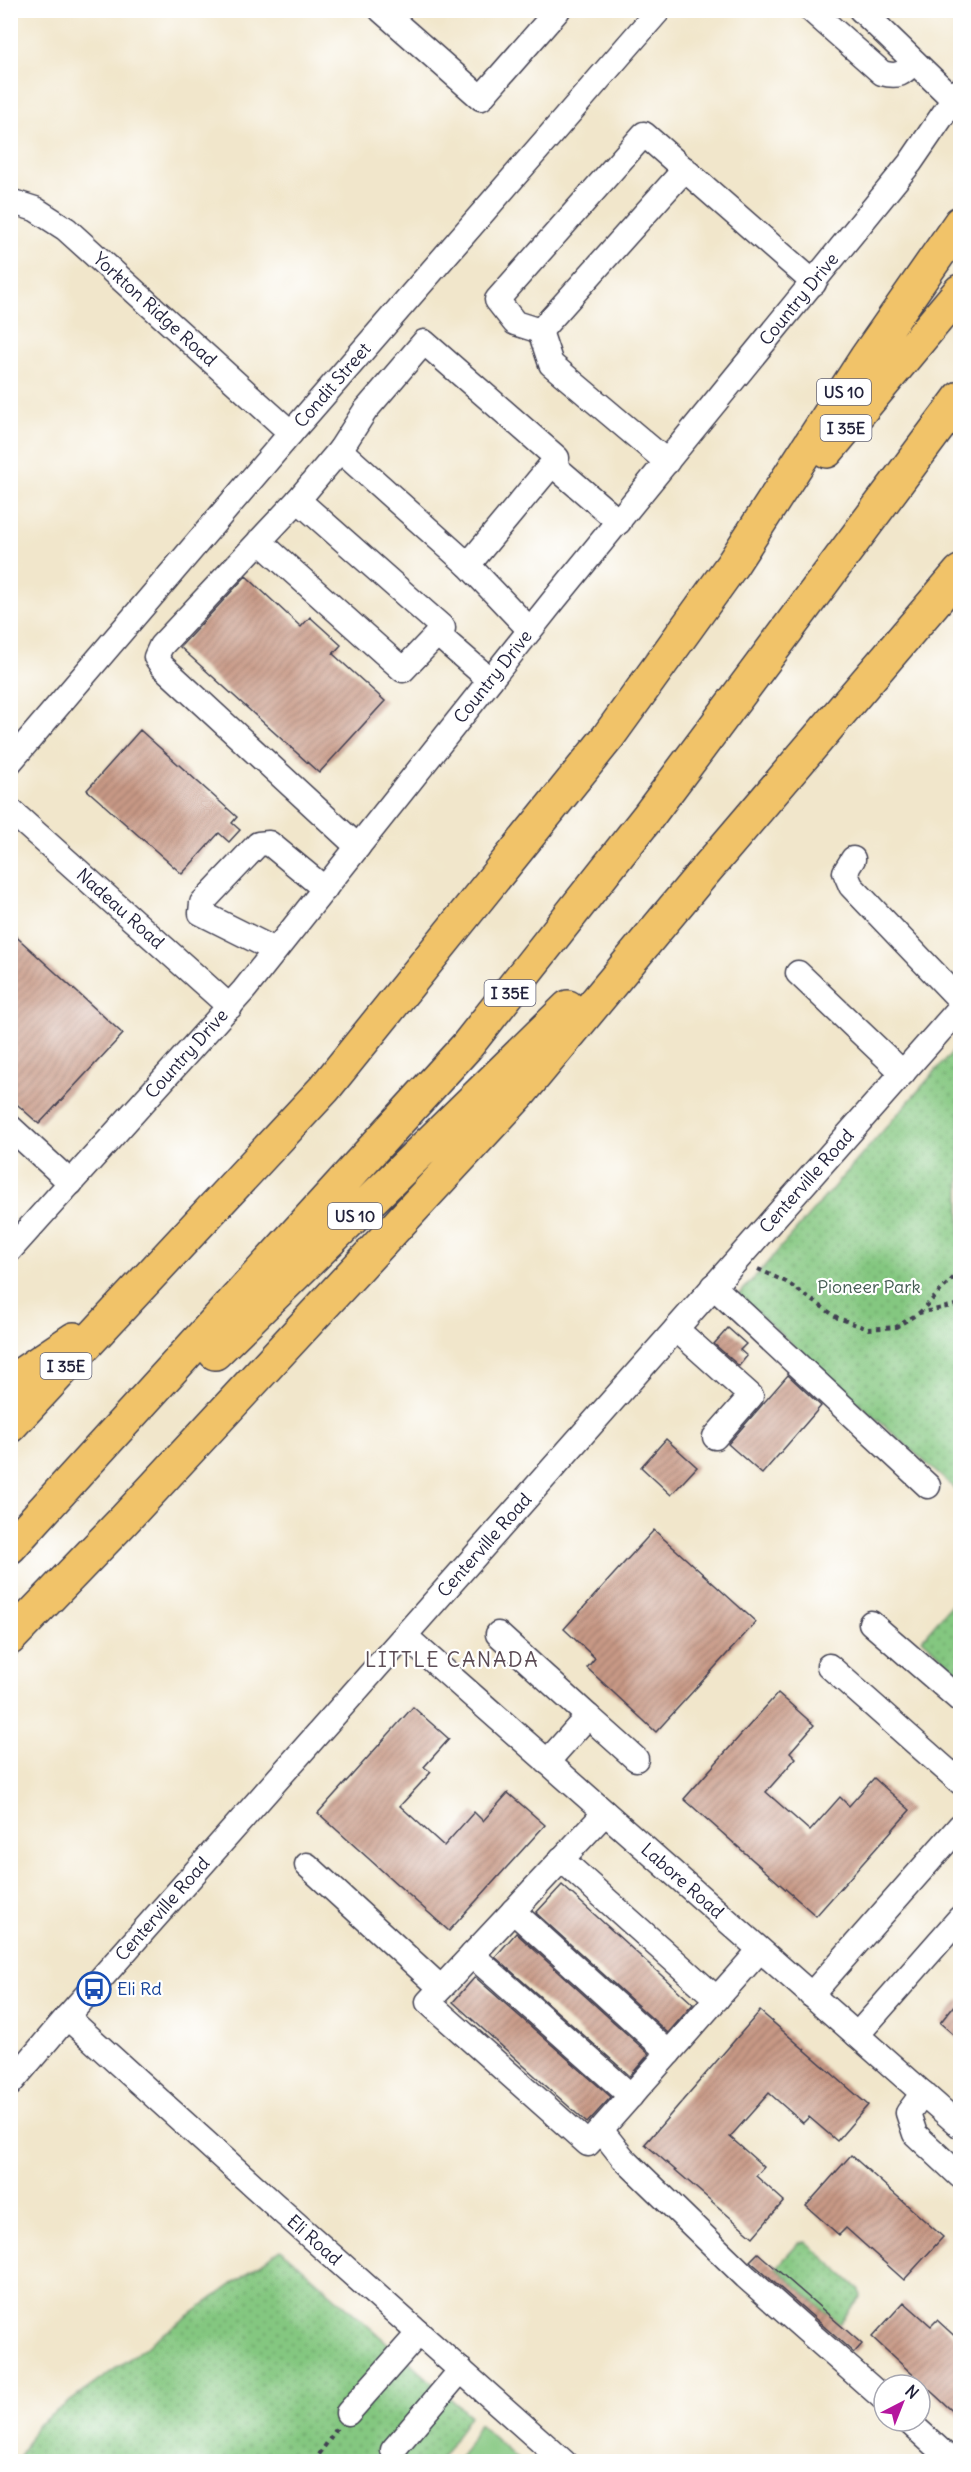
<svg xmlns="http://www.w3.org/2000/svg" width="971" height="2472" font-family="Delius,sans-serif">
<defs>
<pattern id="park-dots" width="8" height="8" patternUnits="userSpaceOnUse" patternTransform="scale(1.5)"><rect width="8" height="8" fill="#84c780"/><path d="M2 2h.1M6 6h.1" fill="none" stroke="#6ca16a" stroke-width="1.8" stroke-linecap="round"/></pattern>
<pattern id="building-hatch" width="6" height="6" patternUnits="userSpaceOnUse" patternTransform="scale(1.5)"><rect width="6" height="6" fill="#c89985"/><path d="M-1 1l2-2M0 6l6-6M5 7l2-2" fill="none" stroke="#a27c6e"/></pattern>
</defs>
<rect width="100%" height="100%" fill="#fff"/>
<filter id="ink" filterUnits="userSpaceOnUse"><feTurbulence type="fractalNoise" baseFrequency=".0167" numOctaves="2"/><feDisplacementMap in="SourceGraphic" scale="12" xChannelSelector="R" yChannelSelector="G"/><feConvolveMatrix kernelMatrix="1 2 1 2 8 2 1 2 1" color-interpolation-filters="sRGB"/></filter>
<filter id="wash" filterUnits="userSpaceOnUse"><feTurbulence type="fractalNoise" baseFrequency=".008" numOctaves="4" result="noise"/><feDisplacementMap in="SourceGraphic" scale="24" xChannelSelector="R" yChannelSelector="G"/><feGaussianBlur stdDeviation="1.35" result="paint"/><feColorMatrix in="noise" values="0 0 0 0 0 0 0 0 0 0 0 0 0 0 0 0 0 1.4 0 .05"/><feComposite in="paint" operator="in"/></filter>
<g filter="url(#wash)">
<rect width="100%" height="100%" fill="#f1e6cb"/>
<path fill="#84c780" stroke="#53745e" stroke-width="1.5" d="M479,2424l40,37h-60z"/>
<path fill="url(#park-dots)" stroke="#53745e" stroke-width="1.5" d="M960,1043v450l-222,-197z
M960,1595v78l-38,-34z
M806,2242l54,48 1,7 -22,27 -63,-56 23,-25z
M281,2249l189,167 -30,45 -423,1 19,-36z"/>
<g id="blocks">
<path fill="url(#building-hatch)" d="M246,576l55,51 9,-10 31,28 -8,9 52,47 -66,72 -139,-126z
M140,730l97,87 -5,6 8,7 -11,12 -10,-9 -37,41 -95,-84z
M10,931l113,103 -84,90 -29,-26z
M728,1328l18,16 -6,6 7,6 -8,10 -25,-22z
M788,1375l33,31 -59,68 -34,-30z
M666,1439l31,28 -26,28 -30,-28z
M654,1530l102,92 -100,110 -69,-64 8,-10 -31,-29z
M778,1693l36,32 -24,27 6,6 -30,34 44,39 30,-34 9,9 25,-28 36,32 -94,106 -132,-117z
M413,1707l36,32 -25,28 7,5 -31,34 44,40 30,-34 9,9 25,-28 37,32 -96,106 -131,-118z
M562,1885l131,119 -25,29 -132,-120z
M516,1933l133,121 -19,22 -135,-119z
M475,1977l136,120 -24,26 -134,-121z
M960,1998v42l-20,-17z
M760,2011l108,94 -31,36 -28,-24 -6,6 -34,-30 -39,44 34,30 -8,9 28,25 -31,36 -108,-93z
M851,2155l92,82 -39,43 -58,-52 -7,7 -33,-29z
M758,2253l104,91 -8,9 -104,-92z
M904,2302l27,24 6,-6 23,21v77l-88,-81z"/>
</g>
</g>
<g filter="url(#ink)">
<use href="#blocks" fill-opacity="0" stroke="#413f51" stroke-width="1.5"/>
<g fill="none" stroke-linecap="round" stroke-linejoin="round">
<defs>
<g id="minor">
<path d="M381,10l100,88 77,-88"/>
<path d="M811,10l71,63c17,5 21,0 32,-11"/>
<path d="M861,10l92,89"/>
<path d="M685,169l-145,162 -25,-8 -18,-23 147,-166 170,149"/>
<path id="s1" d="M10,201l25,8 31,20 225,204"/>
<path d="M540,331l11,33 116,98"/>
<path d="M340,450l25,-39 59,-69 133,116 -89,107"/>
<path d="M552,464l67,58"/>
<path d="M298,500l42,-50 128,115 62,65"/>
<path d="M259,541l144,129 40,-42 -145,-128 -137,146 -5,11 6,9 196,181"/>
<path d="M437,634l53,46"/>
<path id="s2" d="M10,762l281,-329 368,-423"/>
<path id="s3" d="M10,810l220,197"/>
<path d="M853,859l-8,13 6,14 109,114"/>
<path d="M275,950l-74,-37 1,-10 56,-59 11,-1 56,46"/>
<path d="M798,973l105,100"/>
<path d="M10,1127l61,56"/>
<path id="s4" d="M10,1250l234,-260 310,-390 356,-437 50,-73"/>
<path d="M713,1286l215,200"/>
<path d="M676,1329l75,67 -36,41"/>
<path d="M871,1623l89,77"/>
<path d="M498,1634l90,82 -41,46"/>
<path id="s5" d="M405,1636l555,490"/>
<path d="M829,1666l131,116"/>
<path d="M588,1716l48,43"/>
<path d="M605,1813l-177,189 160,142 172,-194"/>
<path d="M561,1859l156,140"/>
<path d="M307,1865l134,123"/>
<path d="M513,1911l156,142"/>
<path d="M472,1955l159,141"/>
<path d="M811,1995l149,-169"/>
<path id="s6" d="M67,2017l219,198 278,247"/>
<path d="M857,2035l103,-117"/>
<path id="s7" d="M10,2084l57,-67 893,-1009"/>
<path d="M923,2093l-15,20 7,21 45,42"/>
<path d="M601,2130l22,28 123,119 138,122"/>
<path d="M348,2413l71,-80"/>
<path d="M908,2421l45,41"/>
<path d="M393,2450l68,-80"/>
</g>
<path id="highway" d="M827,451l133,-160
M215,1353l353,-346
M10,1382l64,-43
M10,1426l315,-338 283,-351 124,-172 134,-207 94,-135
M10,1547l456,-500 181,-229 313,-420
M10,1638l114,-118 397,-428 178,-214 261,-306"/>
</defs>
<use href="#minor" stroke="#413f51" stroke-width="27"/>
<use href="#highway" stroke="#413f51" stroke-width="36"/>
<path stroke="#413f51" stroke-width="4" stroke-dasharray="4.5 4.5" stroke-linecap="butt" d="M758,1269l28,13 52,36 30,11 28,-2 23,-14 41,-9
M919,1313l41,-42
M201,2462h1
M314,2462l23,-34"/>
<use href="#minor" stroke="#fff" stroke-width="24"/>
<use href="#highway" stroke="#f1c369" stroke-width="33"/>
</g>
</g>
<defs>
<symbol id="bus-ring" viewBox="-11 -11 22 22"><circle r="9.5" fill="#fff" stroke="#1a4fb4" stroke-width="1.5"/><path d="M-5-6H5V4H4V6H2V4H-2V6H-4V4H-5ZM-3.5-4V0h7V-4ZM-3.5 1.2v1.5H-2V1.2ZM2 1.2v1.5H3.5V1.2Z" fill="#1a4fb4"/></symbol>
</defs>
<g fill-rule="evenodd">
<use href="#bus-ring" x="75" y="1970" width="38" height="38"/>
</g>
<g text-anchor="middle" stroke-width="4.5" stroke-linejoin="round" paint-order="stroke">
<g fill="#fff" stroke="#646476" stroke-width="1.5">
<rect x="817" y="379" width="54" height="26" rx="4.5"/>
<rect x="820.5" y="415" width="51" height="26" rx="4.5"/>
<rect x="484.5" y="980" width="51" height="26" rx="4.5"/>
<rect x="328" y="1203" width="54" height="26" rx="4.5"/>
<rect x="40.5" y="1353" width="51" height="26" rx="4.5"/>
</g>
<g font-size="16" font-weight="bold" fill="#22223b">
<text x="844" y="398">US 10</text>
<text x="846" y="434">I 35E</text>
<text x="510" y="999">I 35E</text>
<text x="355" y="1222">US 10</text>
<text x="66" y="1372">I 35E</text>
</g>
<g font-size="18" fill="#22223b" stroke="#fff">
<text dy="6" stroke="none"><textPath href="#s4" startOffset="1236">Country Drive</textPath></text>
<text dy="6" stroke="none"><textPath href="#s1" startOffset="183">Yorkton Ridge Road</textPath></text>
<text dy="6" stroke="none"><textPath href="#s2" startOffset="496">Condit Street</textPath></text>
<text dy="6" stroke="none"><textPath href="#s4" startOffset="750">Country Drive</textPath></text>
<text dy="6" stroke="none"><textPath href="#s3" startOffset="148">Nadeau Road</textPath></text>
<text dy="6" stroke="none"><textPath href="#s4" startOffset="264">Country Drive</textPath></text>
<text dy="6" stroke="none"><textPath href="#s7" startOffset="1204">Centerville Road</textPath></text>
<text dy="6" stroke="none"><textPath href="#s7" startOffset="718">Centerville Road</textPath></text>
<text dy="6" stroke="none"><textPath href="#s5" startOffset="370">Labore Road</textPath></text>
<text dy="6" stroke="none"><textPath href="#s7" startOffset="232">Centerville Road</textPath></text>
<text dy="6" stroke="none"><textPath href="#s6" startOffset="333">Eli Road</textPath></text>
</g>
<g font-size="18" fill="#445c53" stroke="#fff">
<text x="869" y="1293">Pioneer Park</text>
</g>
<g font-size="18" fill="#164399" stroke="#fff" text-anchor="start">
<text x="117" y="1995">Eli Rd</text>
</g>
<g font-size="21" letter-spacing="1.5" fill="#5c4c55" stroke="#fff">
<text x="452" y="1667">LITTLE CANADA</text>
</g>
</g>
<rect width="971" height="2472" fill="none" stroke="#fff" stroke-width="36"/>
<g transform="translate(902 2403) rotate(42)"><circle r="28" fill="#ffffff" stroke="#a7a7b1" stroke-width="1.5"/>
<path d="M0-4.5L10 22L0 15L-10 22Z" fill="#b5179e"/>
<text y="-9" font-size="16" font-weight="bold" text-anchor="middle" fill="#22223b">N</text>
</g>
</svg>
